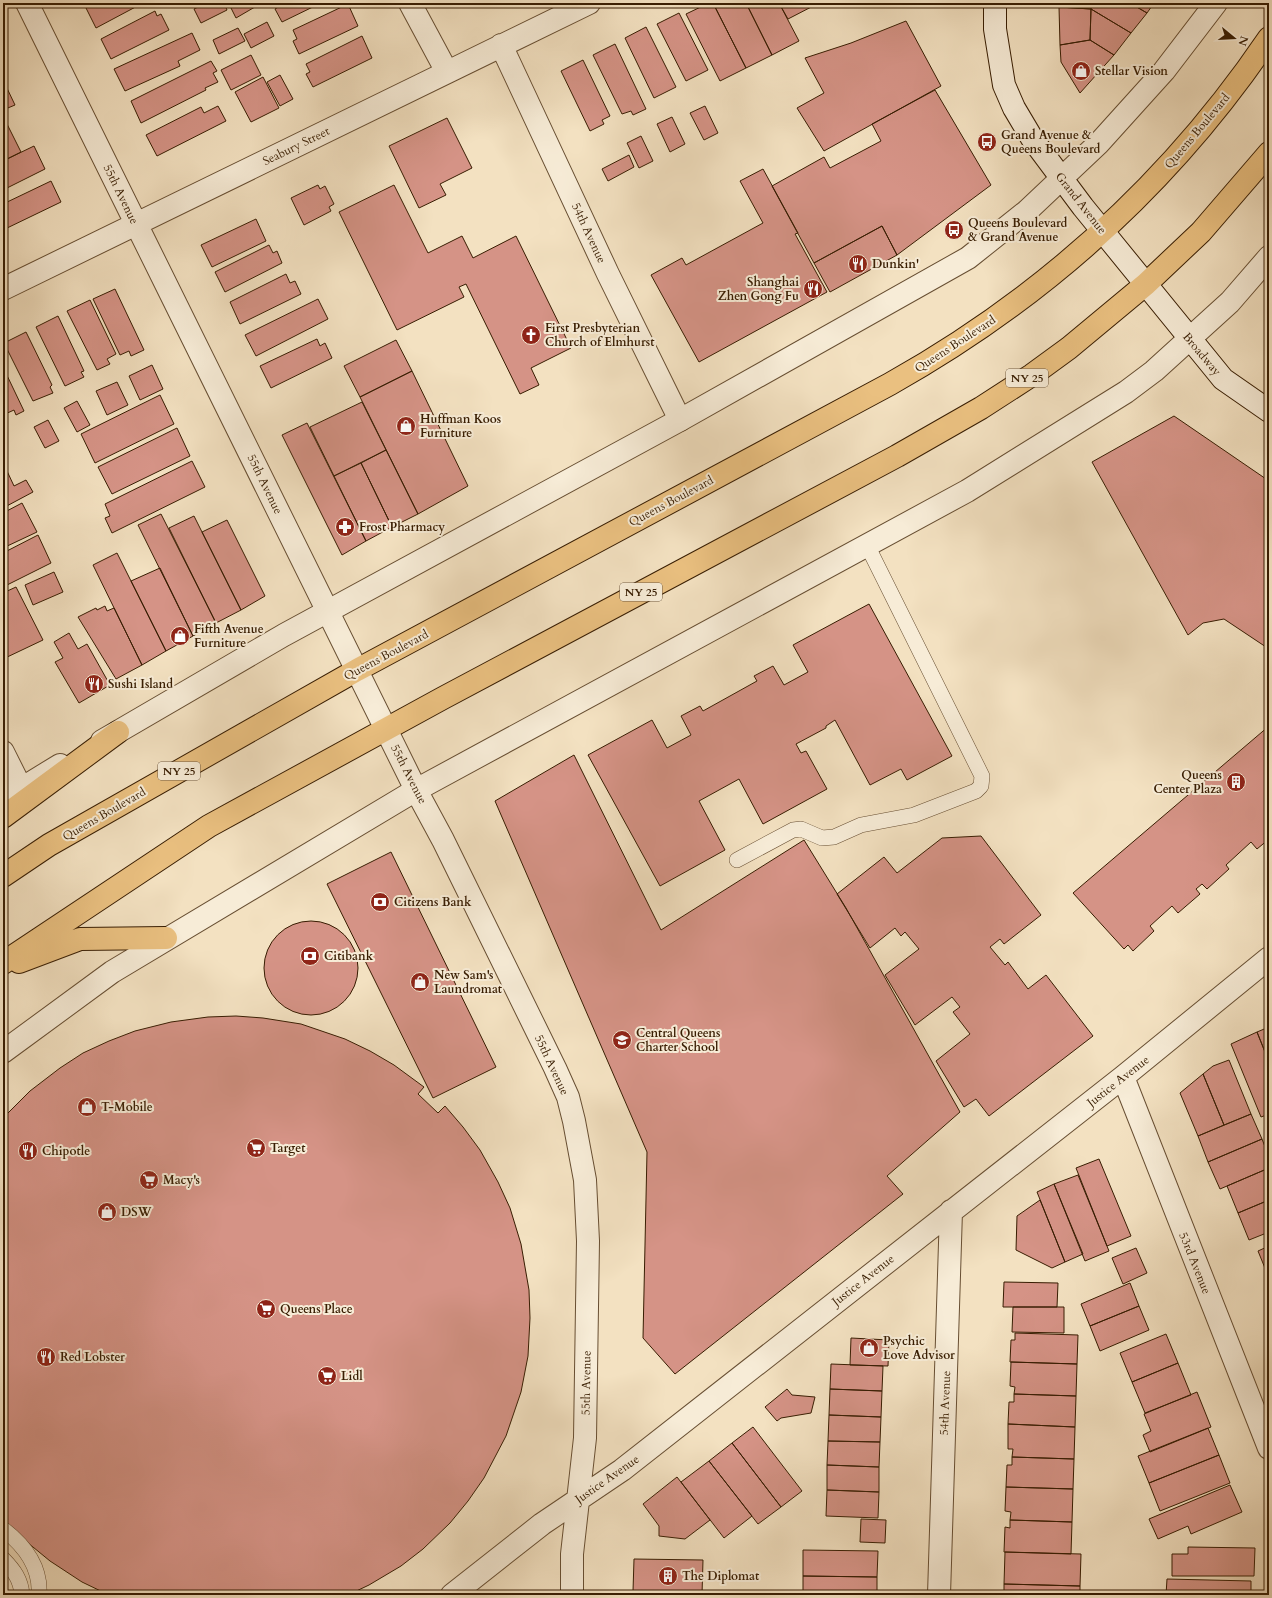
<svg xmlns="http://www.w3.org/2000/svg" width="1272" height="1598" font-family="Cardo,serif">
<rect width="100%" height="100%" fill="#f3e1c1"/>
<filter id="stains"><feTurbulence type="fractalNoise" baseFrequency=".005" numOctaves="4"/><feColorMatrix values="0 0 0 0 .2 0 0 0 0 .09 0 0 0 0 .02 0 0 0 .5 -.17"/></filter>
<radialGradient id="worn" r=".72"><stop offset=".6" stop-color="#630" stop-opacity="0"/><stop offset="1" stop-color="#630" stop-opacity=".3"/></radialGradient>
<path fill="#d59386" stroke="#381d02" d="M91,3h52l-47,25 -11,-22z
M206,3h18l3,7 -26,13 -7,-14z
M230,3h29l1,1 -24,14 -7,-14z
M279,3h42l-39,19 -7,-13 5,-3z
M709,3h4l33,65 -26,13 -34,-67z
M713,3h33l26,52 -26,13z
M746,3h33l20,38 -27,14z
M779,3h38v1l-29,15z
M1059,3h32v6l-32,-2z
M1091,3h39l17,10 -16,20 -40,-24z
M1130,3h24l-7,10z
M348,4l10,22 -59,28 -6,-13 4,-2 -4,-9z
M1059,7l32,2 -1,31 -30,5z
M1091,9l40,24 -17,22 -24,-15z
M155,11l2,5 4,-2 8,16 -58,29 -10,-20z
M679,13l29,57 -22,11 -29,-57z
M906,21l35,65 -117,65 -27,-43 27,-15 -19,-35 46,-15z
M267,22l7,14 -23,12 -7,-14z
M646,27l30,60 -22,11 -29,-60z
M238,28l7,13 -26,13 -6,-14z
M192,33l8,17 -22,11 2,5 -55,25 -11,-22z
M362,36l10,22 -59,29 -7,-13 4,-2 -4,-8z
M1090,40l24,15 -34,38 -19,-31 -1,-17z
M615,44l31,65 -13,6 -2,-4 -9,3 -29,-59z
M251,55l10,20 -30,15 -10,-20z
M583,60l27,56 -8,4 2,4 -14,7 -29,-60z
M211,61l6,10 -4,2 5,9 -13,6 1,2 -65,33 -10,-22z
M280,75l13,24 -13,7 -13,-24z
M263,77l16,31 -28,14 -16,-30z
M5,84l10,21 -12,5v-25z
M935,90l56,95 -94,70 -15,-29 -68,37 -42,-77 52,-29 6,11 51,-27 -9,-17z
M218,106l8,15 -69,35 -11,-21 55,-28 3,6z
M705,106l13,27 -14,7 -14,-27z
M672,117l13,27 -15,8 -13,-28z
M447,118l25,50 -32,16 6,11 -27,13 -30,-62z
M6,122l15,30 -18,9v-38z
M641,136l12,25 -14,7 -12,-25z
M34,146l11,23 -42,21v-29z
M629,155l5,12 -26,14 -6,-12z
M763,169l35,64 -3,1 32,58 -128,70 -48,-87 31,-17 4,7 77,-42 -23,-42z
M51,181l10,21 -56,27 -2,-5v-20z
M318,185l2,4 5,-3 9,18 -5,3 2,4 -27,14 -13,-27z
M394,185l34,68 34,-17 11,22 43,-22 55,112 -40,20 8,17 -19,9 -54,-110 -7,3 5,10 -67,33 -58,-118z
M256,219l10,22 -54,26 -11,-22z
M882,226l15,29 -67,37 -16,-29z
M269,245l4,8 4,-2 5,12 -57,29 -10,-20z
M286,274l4,9 5,-2 6,13 -61,30 -10,-22z
M115,289l29,61 -13,6 -2,-5 -9,4 -27,-56z
M318,299l10,20 -72,37 -11,-21z
M90,300l26,54 -9,5 3,5 -13,6 -30,-59z
M58,316l26,55 -3,1 3,5 -19,9 -29,-59z
M26,332l26,53 -2,2 3,6 -20,8 -29,-58z
M317,339l3,7 5,-3 7,15 -61,30 -11,-22z
M396,340l16,31 -52,26 -16,-31z
M152,365l11,24 -23,11 -11,-24z
M3,367l21,44 -8,4 -2,-5 -11,5z
M412,371l56,115 -50,28 -58,-117z
M117,382l11,23 -21,10 -11,-24z
M160,395l14,29 -79,39 -14,-29z
M77,401l13,24 -13,7 -13,-24z
M362,402l24,48 -52,26 -24,-49z
M1174,416l95,65v168l-45,-30 -21,4 -15,12 -96,-173z
M48,420l11,21 -14,7 -11,-21z
M307,423l59,118 -24,14 -60,-120z
M177,428l13,28 -78,38 -14,-27z
M386,450l32,64 -26,13 -31,-64z
M192,461l13,26 -93,46 -7,-15 5,-2 -5,-12z
M361,463l31,64 -26,14 -32,-65z
M7,471l7,15 12,-6 7,12 -30,16v-35z
M22,503l15,29 -34,16v-35z
M161,514l55,109 -23,13 -55,-111z
M194,516l47,94 -25,13 -47,-95z
M227,520l38,76 -24,14 -39,-78z
M38,535l13,28 -48,24v-34z
M117,553l49,98 -24,14 -49,-100z
M160,568l33,68 -27,15 -35,-70z
M54,572l9,20 -30,13 -8,-20z
M16,587l27,53 -40,19v-66z
M869,604l83,152 -45,24 -6,-11 -31,16 -35,-65 -9,6v2l-30,16 5,9 5,-2 21,38 -64,35 -24,-45 -40,22 26,49 -65,36 -72,-131 64,-35 15,28 24,-13 -10,-19 19,-10 3,5 54,-30 -3,-5 19,-10 11,19 24,-13 -15,-27z
M105,606l2,5 7,-3 28,57 -26,14 -38,-62 18,-9 1,2z
M69,633l9,16 9,-5 23,41 -31,18 -24,-41 8,-4 -9,-16z
M1269,726v113l-12,10 -6,-7 -25,23 3,4 -22,20 -5,-5 -6,5 4,5 -22,19 -6,-7 -22,20 4,5 -21,20 -5,-6 -4,4 -51,-56z
M574,755l87,175 143,-90 42,68 114,204 -73,64 16,18 -228,180 -32,-36 4,-186 -152,-351z
M981,836l60,79 -37,29 -4,-5 -10,8 15,18 3,-3 20,27 18,-14 47,61 -104,80 -13,-17 -12,8 -28,-46 34,-27 -17,-22 7,-5 -8,-10 -37,28 -30,-50 34,-26 -14,-17 -4,4 -6,-8 -25,20 -33,-54 47,-37 13,16 45,-35z
M391,852l105,215 -63,31 -106,-214z
M264 968a47 47 0 1 1 94 0a47 47 0 1 1-94 0Z
M236,1016l27,2 38,6 44,15 25,12 24,14 30,22 -6,7 20,19 7,-7 18,21 17,23 18,32 12,26 11,36 8,46 1,28 -2,38 -7,36 -15,44 -22,42 -16,23 -18,22 -27,26 -22,17 -32,19 -21,10h-239l-27,-13 -32,-21 -28,-23 -19,-20v-400l27,-27 30,-23 23,-15 26,-12 26,-10 36,-9 37,-5z
M1269,1027v35l-12,-30z
M1257,1032l12,30v52l-8,3 -30,-73z
M1229,1060l22,54 -27,11 -21,-51 10,-8z
M1203,1074l21,51 -26,11 -18,-43z
M1251,1114l11,25 -54,23 -10,-26z
M1262,1139l7,18v11l-49,21 -12,-27z
M1099,1159l32,77 -24,10 -31,-78z
M1269,1168v32l-31,13 -11,-27z
M1078,1175l31,76 -24,10 -31,-77z
M1054,1184l29,70 -18,8 -28,-70z
M1040,1200l25,62 -13,6 -36,-18 1,-34z
M1269,1200v32l-20,8 -11,-27z
M1269,1246v32l-11,-27z
M1136,1248l11,25 -24,11 -11,-26z
M1004,1282l54,1 -1,24h-54z
M1130,1283l9,23 -49,20 -9,-22z
M1139,1306l10,24 -49,21 -10,-25z
M1013,1307h51v26l-52,-1z
M1015,1333l63,2 -1,29 -67,-2 1,-22h4z
M1166,1334l12,29 -46,19 -12,-29z
M851,1338l38,2 -1,26 -38,-1z
M1011,1362l66,2 -1,32 -62,-2 1,-7 -5,-1z
M1178,1363l13,32 -46,18 -13,-31z
M831,1364l52,2 -1,25 -52,-2z
M787,1389l5,6 23,2 -4,16 -30,5 -4,3 -12,-14z
M830,1389l52,2 -1,26 -52,-2z
M1197,1392l14,35 -61,25 -7,-17 8,-4 -7,-17z
M1014,1394l62,2 -1,31 -67,-3 1,-22h5z
M829,1415l52,2 -1,25 -52,-1z
M1008,1424l67,3 -1,32 -62,-2 1,-8h-5z
M753,1427l49,64 -21,16 -49,-64z
M1208,1428l11,27 -70,28 -11,-27z
M828,1441l52,1 -1,25 -52,-2z
M732,1443l49,64 -23,17 -49,-63z
M1219,1455l11,28 -70,28 -11,-28z
M1012,1457l62,2 -1,30 -67,-2 1,-22h5z
M709,1461l43,55 -28,22 -43,-56z
M827,1465l52,2v25l-52,-2z
M677,1477l33,43 -25,19 -26,-3v-10l-16,-22z
M1230,1485l12,27 -51,22 -3,-8 -30,13 -9,-20z
M1006,1487l67,2 -1,33 -62,-2 1,-8 -6,-1z
M827,1490l52,2 -1,26 -52,-2z
M861,1519l25,1 -1,23 -25,-1z
M1010,1520l62,2 -1,32 -67,-2 1,-25 5,1z
M1188,1547l67,1 -1,28h-82v-22h16z
M803,1550l75,1 -1,26 -74,-1z
M1005,1552l76,2 -1,32 -76,-2z
M634,1559l69,1 -1,35h-77v-4h8z
M803,1576l74,1v18h-74z
M1167,1579l84,2v14h-85z
M1004,1584l76,2v9h-76z"/>
<g fill="none" stroke-linecap="round" stroke-linejoin="round">
<defs>
<path id="service" d="M737,860l56,-30 8,-1 21,9 12,-1 27,-12 53,-10 62,-24 5,-5 1,-10 -115,-231
M3,1529c21,16 38,38 36,66
M3,1559c11,11 18,21 19,36"/>
<path id="minor" d="M27,3l389,787 27,50 112,228 13,29 6,24 11,59 3,61 -3,197 -13,116v41
M410,3l37,69
M501,45l107,229 72,146
M3,289l586,-286
M3,752l18,36
M1123,1077l146,371
M452,1595l90,-71 80,-54 501,-393 146,-119
M939,1595l12,-384"/>
<path id="tertiary" d="M102,741l182,-106 396,-215 288,-162 59,-47 72,-68 65,-72 52,-68
M3,800l57,-35
M3,1052l109,-80 304,-182 551,-299 159,-99 28,-21 76,-69 39,-45"/>
<path id="secondary" d="M995,3v26l9,56 10,23 19,32 50,67 140,172 46,32"/>
<path id="primary" d="M3,817l115,-85
M3,876l46,-31 308,-175 533,-286c155,-87 280,-200 379,-346
M19,962l61,-23 86,-1
M3,963l206,-137 234,-128 454,-242 84,-48 51,-33 37,-27 77,-64 55,-52 68,-79"/>
</defs>
<use href="#service" stroke="#674e32" stroke-width="16"/>
<use href="#minor" stroke="#674e32" stroke-width="24"/>
<use href="#tertiary" stroke="#674e32" stroke-width="24"/>
<use href="#secondary" stroke="#381d02" stroke-width="24"/>
<use href="#primary" stroke="#381d02" stroke-width="24"/>
<use href="#service" stroke="#f7ecd7" stroke-width="15"/>
<use href="#minor" stroke="#f7ecd7" stroke-width="22"/>
<use href="#tertiary" stroke="#f7ecd7" stroke-width="22"/>
<use href="#secondary" stroke="#f7ecd7" stroke-width="22"/>
<use href="#primary" stroke="#eac080" stroke-width="22"/>
</g>
<defs>
<symbol id="shop-disc" viewBox="-11 -11 22 22"><circle r="9.5" fill="#8f2418" stroke="#f7ecd7"/><path d="M-5-2.5h2.3a2.7 3.5 0 0 1 5.4 0H5L5.5 6h-11ZM-1.5-2.5h3a1.5 2.3 0 0 0-3 0Z" fill="#fff"/></symbol>
<symbol id="bus-disc" viewBox="-11 -11 22 22"><circle r="9.5" fill="#8f2418" stroke="#f7ecd7"/><path d="M-5-6H5V4H4V6H2V4H-2V6H-4V4H-5ZM-3.5-4V0h7V-4ZM-3.5 1.2v1.5H-2V1.2ZM2 1.2v1.5H3.5V1.2Z" fill="#fff"/></symbol>
<symbol id="restaurant-disc" viewBox="-11 -11 22 22"><circle r="9.5" fill="#8f2418" stroke="#f7ecd7"/><path d="M-5-6h1v4h1v-4h1v4h1v-4h1v5L-1.5 .5V6h-2V.5L-5-1ZM5-6V6H3V1.5H1.5Q1.5-4 5-6Z" fill="#fff"/></symbol>
<symbol id="church-disc" viewBox="-11 -11 22 22"><circle r="9.5" fill="#8f2418" stroke="#f7ecd7"/><path d="M-1.2-6h2.4v3.5h3.3v2.4h-3.3V6h-2.4V-.1h-3.3v-2.4h3.3Z" fill="#fff"/></symbol>
<symbol id="pharmacy-disc" viewBox="-11 -11 22 22"><circle r="9.5" fill="#8f2418" stroke="#f7ecd7"/><path d="M-2-6h4v4h4v4h-4v4h-4v-4h-4v-4h4Z" fill="#fff"/></symbol>
<symbol id="building-disc" viewBox="-11 -11 22 22"><circle r="9.5" fill="#8f2418" stroke="#f7ecd7"/><path d="M-4-6H4V6H1V3H-1V6H-4ZM-2.5-4.3h1.7v1.8h-1.7ZM.8-4.3h1.7v1.8H.8ZM-2.5-1h1.7V.8h-1.7ZM.8-1h1.7V.8H.8Z" fill="#fff"/></symbol>
<symbol id="bank-disc" viewBox="-11 -11 22 22"><circle r="9.5" fill="#8f2418" stroke="#f7ecd7"/><path d="M-6-4H6V4H-6ZM0-2.3a2.3 2.3 0 1 0 0 4.6a2.3 2.3 0 1 0 0-4.6Z" fill="#fff"/></symbol>
<symbol id="school-disc" viewBox="-11 -11 22 22"><circle r="9.5" fill="#8f2418" stroke="#f7ecd7"/><path d="M0-5L7-2L0 1L-7-2ZM-4 1L0 2.5L4 1V4Q0 6-4 4Z" fill="#fff"/></symbol>
<symbol id="supermarket-disc" viewBox="-11 -11 22 22"><circle r="9.5" fill="#8f2418" stroke="#f7ecd7"/><path d="M-6-5.5h2.5l.6 2H6L4.5 2H-2.5L-4.4-4H-6ZM-1.5 3.2a1.3 1.3 0 1 0 .1 0ZM3 3.2a1.3 1.3 0 1 0 .1 0Z" fill="#fff"/></symbol>
</defs>
<g fill-rule="evenodd">
<use href="#shop-disc" x="1070" y="60" width="22" height="22"/>
<use href="#bus-disc" x="976" y="131" width="22" height="22"/>
<use href="#bus-disc" x="943" y="219" width="22" height="22"/>
<use href="#restaurant-disc" x="847" y="253" width="22" height="22"/>
<use href="#restaurant-disc" x="802" y="278" width="22" height="22"/>
<use href="#church-disc" x="520" y="324" width="22" height="22"/>
<use href="#shop-disc" x="395" y="415" width="22" height="22"/>
<use href="#pharmacy-disc" x="334" y="516" width="22" height="22"/>
<use href="#shop-disc" x="169" y="625" width="22" height="22"/>
<use href="#restaurant-disc" x="83" y="673" width="22" height="22"/>
<use href="#building-disc" x="1225" y="771" width="22" height="22"/>
<use href="#bank-disc" x="369" y="891" width="22" height="22"/>
<use href="#bank-disc" x="299" y="945" width="22" height="22"/>
<use href="#shop-disc" x="409" y="971" width="22" height="22"/>
<use href="#school-disc" x="611" y="1029" width="22" height="22"/>
<use href="#shop-disc" x="76" y="1096" width="22" height="22"/>
<use href="#supermarket-disc" x="245" y="1137" width="22" height="22"/>
<use href="#restaurant-disc" x="17" y="1140" width="22" height="22"/>
<use href="#supermarket-disc" x="138" y="1169" width="22" height="22"/>
<use href="#shop-disc" x="96" y="1201" width="22" height="22"/>
<use href="#supermarket-disc" x="255" y="1298" width="22" height="22"/>
<use href="#shop-disc" x="858" y="1337" width="22" height="22"/>
<use href="#restaurant-disc" x="35" y="1346" width="22" height="22"/>
<use href="#supermarket-disc" x="316" y="1365" width="22" height="22"/>
<use href="#building-disc" x="657" y="1565" width="22" height="22"/>
</g>
<g text-anchor="middle" stroke-width="4" stroke-linejoin="round" paint-order="stroke">
<g fill="#f7ecd7" stroke="#715b42" stroke-width="1">
<rect x="1006" y="369" width="42" height="18" rx="3"/>
<rect x="620" y="583" width="42" height="18" rx="3"/>
<rect x="158" y="762" width="42" height="18" rx="3"/>
</g>
<g font-size="11" font-weight="bold" fill="#381d02">
<text x="1027" y="382">NY 25</text>
<text x="641" y="596">NY 25</text>
<text x="179" y="775">NY 25</text>
</g>
<g font-size="12" font-weight="bold" fill="#381d02" stroke="#f7ecd7" text-anchor="start">
<text x="1095" y="75">Stellar Vision</text>
<text x="1001" y="139">Grand Avenue &amp;<tspan x="1001" dy="14">Queens Boulevard</tspan></text>
<text x="968" y="227">Queens Boulevard<tspan x="968" dy="14">&amp; Grand Avenue</tspan></text>
<text x="872" y="268">Dunkin'</text>
<text x="799" y="286" text-anchor="end">Shanghai<tspan x="799" dy="14">Zhen Gong Fu</tspan></text>
<text x="545" y="332">First Presbyterian<tspan x="545" dy="14">Church of Elmhurst</tspan></text>
<text x="420" y="423">Huffman Koos<tspan x="420" dy="14">Furniture</tspan></text>
<text x="359" y="531">Frost Pharmacy</text>
<text x="194" y="633">Fifth Avenue<tspan x="194" dy="14">Furniture</tspan></text>
<text x="108" y="688">Sushi Island</text>
<text x="1222" y="779" text-anchor="end">Queens<tspan x="1222" dy="14">Center Plaza</tspan></text>
<text x="394" y="906">Citizens Bank</text>
<text x="324" y="960">Citibank</text>
<text x="434" y="979">New Sam's<tspan x="434" dy="14">Laundromat</tspan></text>
<text x="636" y="1037">Central Queens<tspan x="636" dy="14">Charter School</tspan></text>
<text x="101" y="1111">T-Mobile</text>
<text x="270" y="1152">Target</text>
<text x="42" y="1155">Chipotle</text>
<text x="163" y="1184">Macy's</text>
<text x="121" y="1216">DSW</text>
<text x="280" y="1313">Queens Place</text>
<text x="883" y="1345">Psychic<tspan x="883" dy="14">Love Advisor</tspan></text>
<text x="60" y="1361">Red Lobster</text>
<text x="341" y="1380">Lidl</text>
<text x="682" y="1580">The Diplomat</text>
</g>
<g font-size="12" fill="#381d02" stroke="#f7ecd7">
<text transform="translate(1197 131) rotate(-50)" y="4">Queens Boulevard</text>
<text transform="translate(296 146) rotate(-26)" y="4">Seabury Street</text>
<text transform="translate(121 194) rotate(64)" y="4">55th Avenue</text>
<text transform="translate(1081 203) rotate(52)" y="4">Grand Avenue</text>
<text transform="translate(589 233) rotate(65)" y="4">54th Avenue</text>
<text transform="translate(955 344) rotate(-33)" y="4">Queens Boulevard</text>
<text transform="translate(1202 354) rotate(50)" y="4">Broadway</text>
<text transform="translate(265 484) rotate(64)" y="4">55th Avenue</text>
<text transform="translate(671 501) rotate(-28)" y="4">Queens Boulevard</text>
<text transform="translate(386 655) rotate(-28)" y="4">Queens Boulevard</text>
<text transform="translate(409 774) rotate(63)" y="4">55th Avenue</text>
<text transform="translate(104 814) rotate(-30)" y="4">Queens Boulevard</text>
<text transform="translate(552 1065) rotate(65)" y="4">55th Avenue</text>
<text transform="translate(1118 1081) rotate(-38)" y="4">Justice Avenue</text>
<text transform="translate(1195 1263) rotate(68)" y="4">53rd Avenue</text>
<text transform="translate(863 1280) rotate(-38)" y="4">Justice Avenue</text>
<text transform="translate(586 1383) rotate(-89)" y="4">55th Avenue</text>
<text transform="translate(945 1403) rotate(-88)" y="4">54th Avenue</text>
<text transform="translate(607 1479) rotate(-35)" y="4">Justice Avenue</text>
</g>
</g>
<rect width="1272" height="1598" fill="none" stroke="#f3e1c1" stroke-width="16"/>
<rect x="4" y="4" width="1264" height="1590" fill="none" stroke="#381d02" stroke-width="2"/>
<rect x="8" y="8" width="1256" height="1582" fill="none" stroke="#381d02"/>
<g transform="translate(1234 38) rotate(108)" stroke="#f7ecd7" stroke-width="3" paint-order="stroke">
<path d="M0-3L7 15L0 10L-7 15Z" fill="#381d02"/>
<text y="-6" font-size="11" font-weight="bold" text-anchor="middle" fill="#381d02">N</text>
</g>
<rect width="100%" height="100%" filter="url(#stains)"/>
<rect width="100%" height="100%" fill="url(#worn)"/>
</svg>
